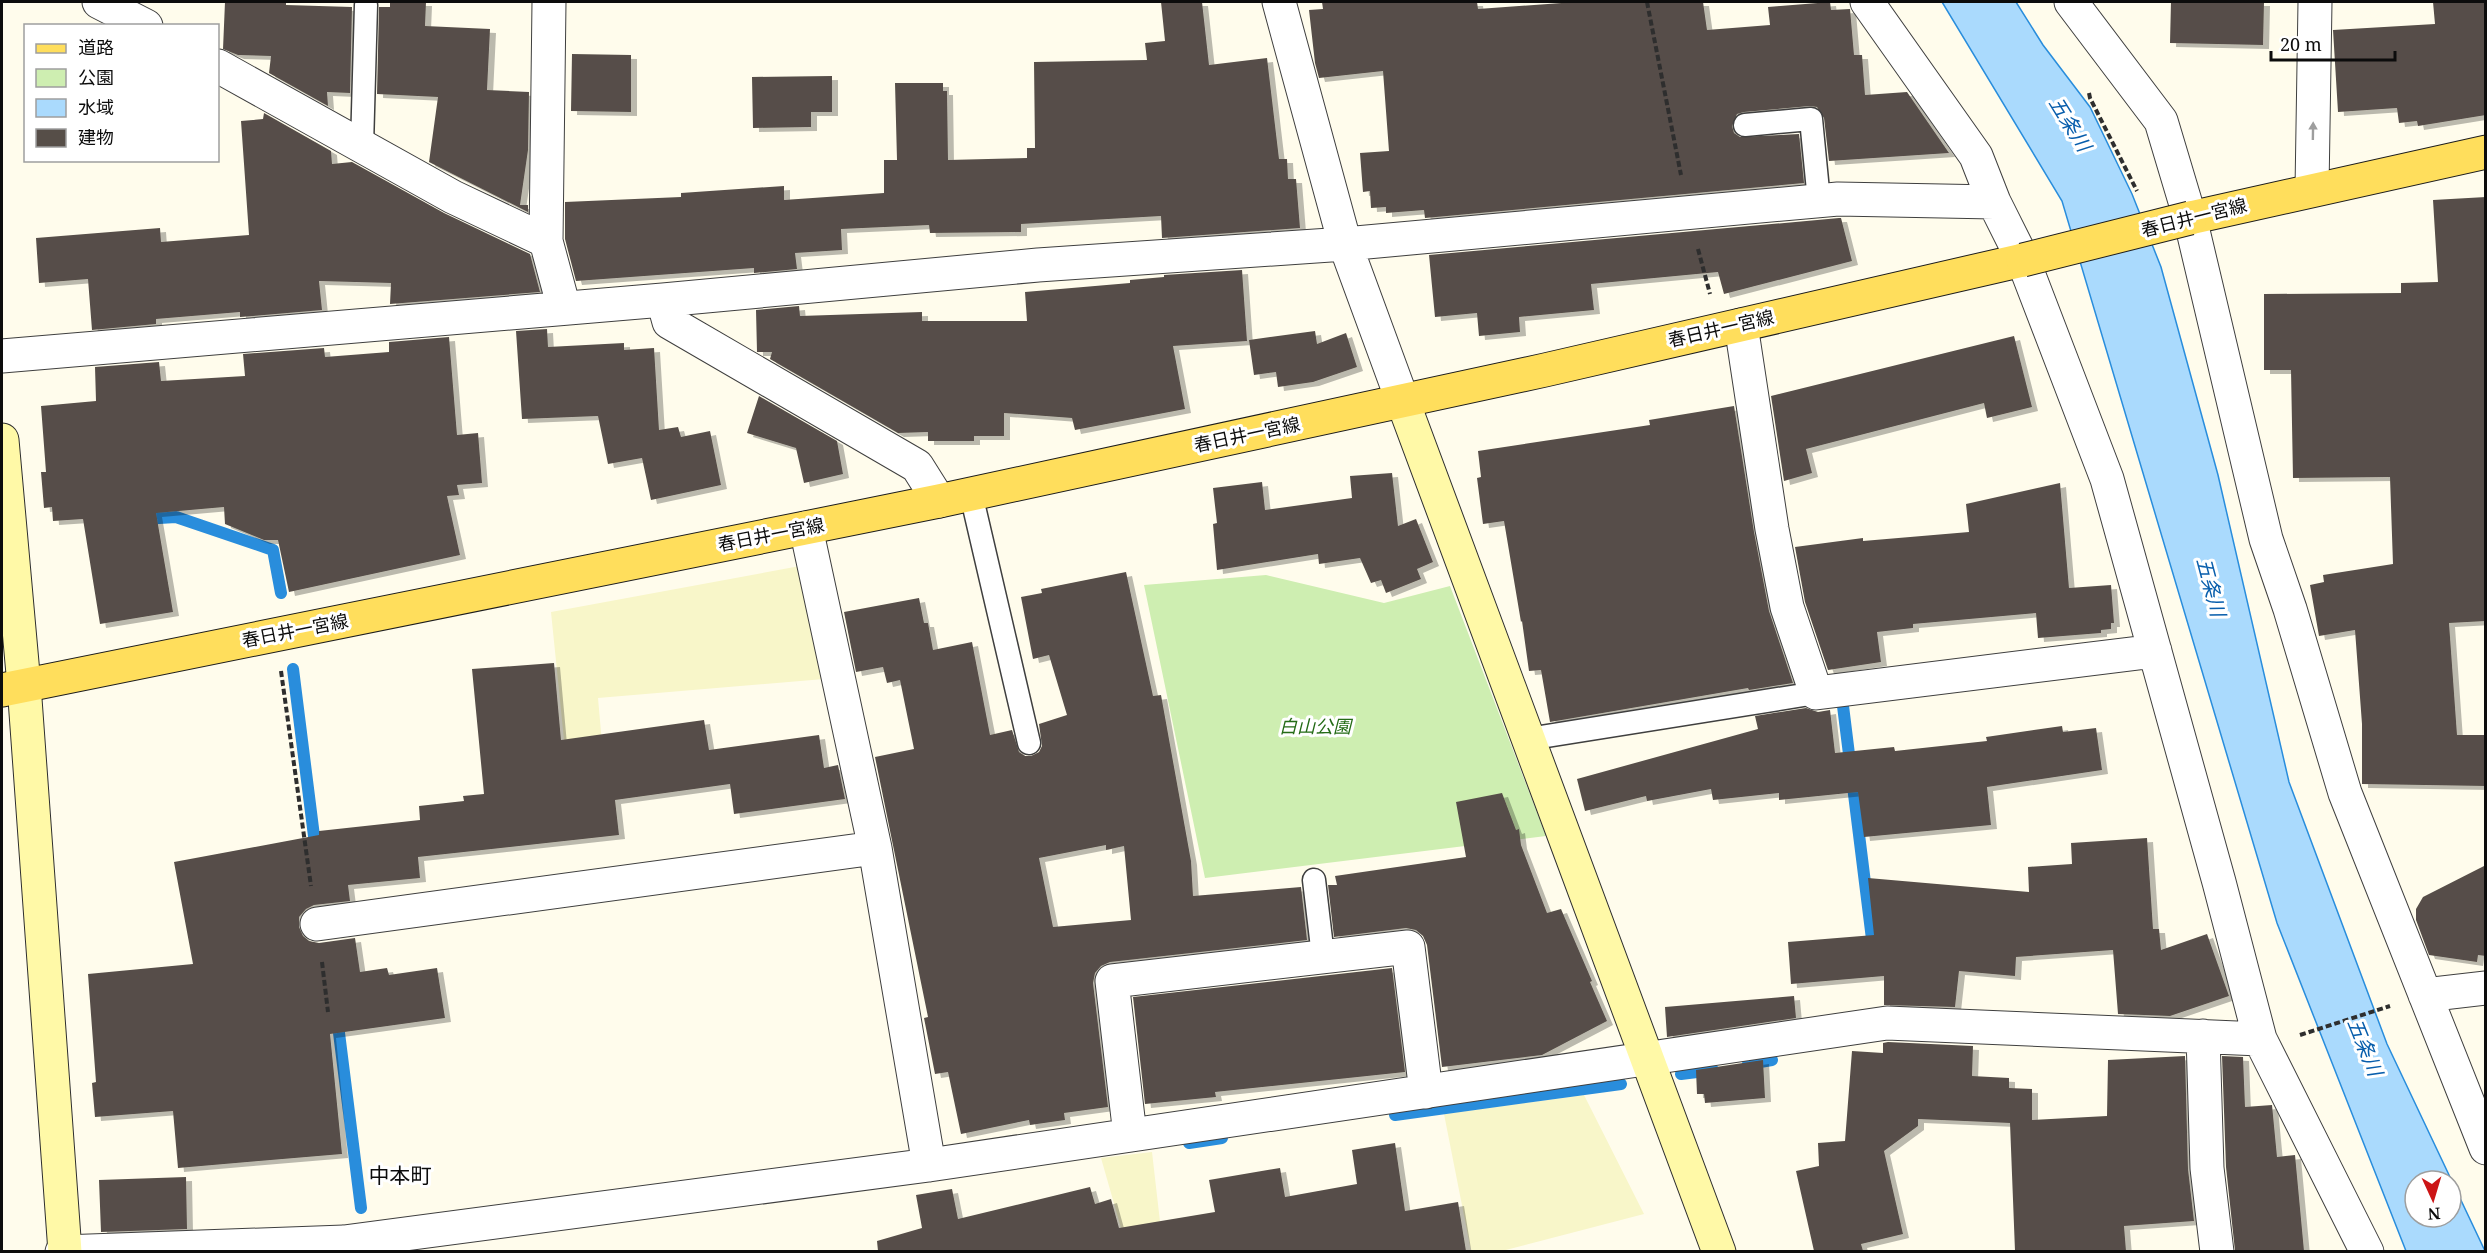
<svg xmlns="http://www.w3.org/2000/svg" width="2487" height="1253" font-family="'Noto Serif','Noto Sans JP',serif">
<defs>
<filter id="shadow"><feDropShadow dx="6" dy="4" stdDeviation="0" flood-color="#0004"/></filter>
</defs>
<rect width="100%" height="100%" fill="#fffcec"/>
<path fill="#f8f6c9" d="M800,566l24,113 -226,19 7,79 -37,2 -17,-167z
M1584,1095l60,119 -142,37h-31l-27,-137z
M1152,1152l10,87 -35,10 -26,-91z"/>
<path fill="#ceeeb1" d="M1266,575l118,28 66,-17 96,250 -341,42 -61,-293z"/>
<path fill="#aadafd" stroke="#298ddc" stroke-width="1.5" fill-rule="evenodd" d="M1942,2h74l27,43 47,62 42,87 29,73 57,208 71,307 98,262 98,207h-79l-129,-328 -215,-722zM2415,1181h36v36h-36z"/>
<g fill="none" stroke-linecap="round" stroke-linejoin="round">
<path stroke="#298ddc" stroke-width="12" d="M142,519l34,-2 97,33 8,43
M293,669l23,183
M1843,706l29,233
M337,1017l24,191
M1748,1064l24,-4
M1681,1074l32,-4
M1395,1115l226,-31
M1189,1143l33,-5"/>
</g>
<path fill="#564e48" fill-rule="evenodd" filter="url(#shadow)" d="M225,2h61v3l66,2 -2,86 -23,-1 1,14 -59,-33 2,-17 -33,-1 -15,-6z
M390,2h36l-1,24 65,3 -3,61 42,2 -1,58 -8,55h8v7l-99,-50 9,-65 -61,-3 2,-87h11z
M1161,2h41l7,63 58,-7 12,101h8l1,20h8l4,49 -138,10 -1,-22 -140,8v8l-91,1 -1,-8 -88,4 1,21 -47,3 2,16 -43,4v-5l-178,13 -11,-42v-37l116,-5v-4l103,-7v14l100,-7v-33h13l-2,-77h48v8h4l1,69 79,-2v-10h8l-1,-86 113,-2 -2,-17 20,-2z
M1322,2h155l1,7 97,-7h128l4,28 63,-5 -2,-18 62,-5 1,8 19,-1 4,46h8l3,40 42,-3 42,61 -120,8 -5,-43 -7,-11 -7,-1 -66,6 -7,2 -5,12 2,7 6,4 59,-3 5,49 -379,35 -1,-8 -38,3v-6l-15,1 -1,-17 -7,1 -3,-39 29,-2 -6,-80 -64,7 -4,-15 -6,-53 14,-1z
M2171,2h93l-1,43 -93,-2z
M2433,2h53v113l-68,11 -1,-5 -18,2 -2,-15 -59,4 -5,-82 102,-6z
M572,54l59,1v57l-60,-1z
M832,76v36h-21v15l-58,1 -1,-51z
M264,113l67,38 1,13 20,-2 92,51 86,41 10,38 -150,12 1,-21 -72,-2 3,29 -82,7v-5l-84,7v5l-64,6 -4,-51 -49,4 -3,-45 124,-10 1,14 88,-7 -8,-114 22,-2z
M2486,197v424l-37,2 8,112h29v51l-124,-2v-60l-7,-94 -36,6 -9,-51 14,-3 -1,-7 70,-11 -3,-87 -97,1 -2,-108h-27v-76l137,-1v-10l37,-1 -5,-82z
M1839,218h2l11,43 -128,33 -6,-22 -127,12 3,26 -75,7 1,15 -41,4 -2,-23 -42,4 -6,-62z
M1242,270l5,71 -74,5 12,63 -110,21 -3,-12 -68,-5v23h-30v5h-46v-9l-30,1 -128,-74 2,-7h-15l-1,-42 43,-4 1,10 122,-4v9h105l-2,-29 105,-9v-3l34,-3v-2z
M547,329l1,18 76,-4v7l30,-2 5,82 19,-3 3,10 29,-6 11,54 -70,15 -9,-42 -34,6 -10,-48 -76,3 -6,-88z
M1315,331l2,13 29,-11 11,34 -44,15 -35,5 -2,-15 -22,3 -5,-35z
M2014,336l18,71 -45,11 -3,-15 -178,46 6,24 -28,8 -13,-85z
M449,337l8,98 21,-2 4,50 -25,2 2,10 -12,1 13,59 -171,37 -11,-52h-14l-39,-16 -1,-17 -68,6 17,99 -73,12 -17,-105 -30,2 -1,-14 -8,1 -3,-36h5l-5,-66 55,-5 -1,-34 64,-5 2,19 84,-5 -2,-22 81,-6 1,9 64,-5v-10z
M759,396l78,45 6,33 -39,9 -8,-35 -49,-15z
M1734,406l20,126 15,79 24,72 -44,7 -1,-2 -198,34 -9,-52 -12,1 -7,-50 -1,1 -17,-101 -21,3 -6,-46 4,-1 -3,-26 172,-26 -1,-5z
M1392,473l6,53 18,-7 17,43 -16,7 4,10 -35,14 -5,-13 -10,3 -11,-25 -41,6 -1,-10 -101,16 -4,-46 4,-1 -4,-35 49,-6 3,28 87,-12 -2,-22z
M2060,483l9,105 42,-3 3,38h-3v6l-10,1v3l-63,5 -2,-25 -123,11v4l-36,4 4,30 -53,8 -23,-68 -10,-55 68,-9v3l106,-9 -3,-28z
M1126,572l27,124 8,-1 30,166 2,35 108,-9 6,53 -197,22 -9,4 -6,7 -2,10 15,124 -44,6 1,7 -35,5 -1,-5 -68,14 -13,-62 -13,2 -11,-56 4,-1 -53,-260 39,-8 -14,-69 -13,3 -4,-16 -27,5 -12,-60 75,-14 5,25h4l5,27 39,-8 18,93 22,-5 7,22 6,4h6l8,-4 3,-6 -3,-22 28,-9 -18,-60 -16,4 -12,-62 21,-4 -1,-4zM1106,845v5l18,-4 7,74 -78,7 -14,-69z
M554,663l7,77 143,-20 5,30 110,-15 5,33 14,-3 7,34 -111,15 -4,-30 -115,16 4,35 -201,22 2,21 -72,7 2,16 -36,4 -8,4 -7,8v10l4,9 6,5 10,2 36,-5 5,34 27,-4 2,7 48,-7 8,50 -115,16 12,120 -164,14 -5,-57 -78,6 -3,-34 4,-1 -8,-108 105,-10 -19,-102 145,-27v-4l101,-11 -1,-14 45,-5 -1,-5 21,-2 -12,-125z
M1806,708l12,4 12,-2 5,43 59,-6 1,4 92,-10 -1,-4 76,-11 1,6 33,-4 6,42 -115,17 4,38 -127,12 -6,-45 -79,8v-7l-66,7 -2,-11 -64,12 -1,-5 -61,15 -8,-32 181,-50 -3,-13z
M1502,793l14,37 3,-1 2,16 26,68 14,-4 31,72 -2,1 17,39 -65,34 -100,12 -15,-122 -4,-9 -7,-6 -10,-2 -72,9 -6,-52h9l-2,-9 131,-19 -10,-55z
M2147,838l6,91h6l2,21 46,-16 22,62 -59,20 -52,-2 -5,-64 -97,7 -1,19 -56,-5 -4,36 -71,-2v-29l-93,8 -3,-42 86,-7 -6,-57 161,14 -1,-25 44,-3 -1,-21z
M2486,865v91l-8,-1 -1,7 -48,-7 -13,-35v-11l7,-12z
M1392,968l13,104 -190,20 1,5 -71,7 -12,-107z
M1794,996l2,22 -129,19 -2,-30z
M1888,1042l85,4 -1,30 37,2v10l23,1v31l75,-4 1,-56 77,-4 3,113 6,52 -70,5 2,25h-111l-5,-128 -92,-4v7l-34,25 19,83 -42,10 2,7h-49l-18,-80 23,-5 -1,-23 27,-2 7,-90 31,2v-10z
M2222,1056l21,1 2,50 27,-2 5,52 18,-2 9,96h-69l-9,-84z
M1763,1060l2,38 -60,5 -1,-9h-7l-1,-24z
M1395,1143l10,68 53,-9 8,49h-588l-1,-10 45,-13 -6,-33 36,-6 6,30 132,-32 5,17 16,-5 8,29 96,-16 -6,-32 71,-12 5,29 72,-13 -5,-34z
M186,1177l1,52 -86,3 -2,-52z"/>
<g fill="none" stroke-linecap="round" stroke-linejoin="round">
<defs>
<path id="lane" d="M1745,125l66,-6 8,82
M362,146l4,-141
M971,494l58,249
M1528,739l288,-46
M1314,880l9,76"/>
<path id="street" d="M99,2l47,24
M549,2l-3,239 18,67
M1279,2l66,242 58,158
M1867,2l109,154 18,46 29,58 84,219 112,403 41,157 107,213
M2071,2l90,119 29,97 76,321 24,70 55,184 141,355
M218,66l235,131 93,44
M2312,189l3,-187
M663,300l6,22 248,144 22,35
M1741,325l31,204 15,78 29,86 339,-42
M2,356l661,-56 375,-35 307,-21 493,-45 156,3
M806,528l69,320 54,317
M317,924l558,-76
M2425,995l61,-7
M2203,1036l4,132 10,84
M1130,1135l-18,-154 296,-34 18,145
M62,1252l282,-10 585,-77 958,-142 373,16"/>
<path id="secondary" d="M1403,402l316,850
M2,440l22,245 41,567"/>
<path id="primary" d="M2190,218l296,-66
M2,690l937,-189 606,-131 478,-110"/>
</defs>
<use href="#lane" stroke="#3f3f3f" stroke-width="25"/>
<use href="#street" stroke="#3f3f3f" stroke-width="35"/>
<use href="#secondary" stroke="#2e2e2e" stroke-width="35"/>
<use href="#primary" stroke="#1d1d1d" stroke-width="35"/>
<path stroke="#2e2e2e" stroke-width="4" stroke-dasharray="6 3" stroke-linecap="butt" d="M1647,2l34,173
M2089,93l1,5 47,93
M1698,249l12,45
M281,671l30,215
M322,962l6,50
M2300,1035l90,-29
M2486,1198v15"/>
<use href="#lane" stroke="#fff" stroke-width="22"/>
<use href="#street" stroke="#fff" stroke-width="33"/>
<use href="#secondary" stroke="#fff9a7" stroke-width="33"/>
<use href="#primary" stroke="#ffde5c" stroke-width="33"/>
<defs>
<path id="primary-bridge" d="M2023,260l167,-42"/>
</defs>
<use href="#primary-bridge" stroke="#1d1d1d" stroke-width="35" stroke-linecap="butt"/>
<use href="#primary-bridge" stroke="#ffde5c" stroke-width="33"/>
</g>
<defs><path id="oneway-solid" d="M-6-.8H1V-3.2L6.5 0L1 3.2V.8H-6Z" transform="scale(1.5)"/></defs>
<use fill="#9e9e9e" href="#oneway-solid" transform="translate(2313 131) rotate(-89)"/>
<g text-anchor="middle" stroke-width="6" stroke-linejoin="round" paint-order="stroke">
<g font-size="18" fill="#0c0c0c" stroke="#fff">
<text transform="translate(2194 218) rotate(-14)" y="6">春日井一宮線</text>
<text transform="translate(1721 329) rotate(-13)" y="6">春日井一宮線</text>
<text transform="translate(1247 435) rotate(-12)" y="6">春日井一宮線</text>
<text transform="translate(771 535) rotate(-11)" y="6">春日井一宮線</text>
<text transform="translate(295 631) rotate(-11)" y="6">春日井一宮線</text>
</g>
<g font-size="18" font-style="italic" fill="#246b16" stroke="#fff">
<text x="1315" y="733">白山公園</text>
</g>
<g font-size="20" font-style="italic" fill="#085eac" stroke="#fff">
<text transform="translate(2070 124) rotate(58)" y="7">五条川</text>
<text transform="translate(2211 587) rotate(75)" y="7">五条川</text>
<text transform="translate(2365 1047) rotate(68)" y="7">五条川</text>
</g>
<g font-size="21" fill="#0c0c0c" stroke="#fff">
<text x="400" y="1183">中本町</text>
</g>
</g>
<rect width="2487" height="1253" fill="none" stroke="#0c0c0c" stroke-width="6"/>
<rect x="24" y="24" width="195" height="138" fill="#ffffff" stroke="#9e9e9e" stroke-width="1.5"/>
<rect x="36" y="44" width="30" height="9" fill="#ffde5c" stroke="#9e9e9e" stroke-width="1.5"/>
<text x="78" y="54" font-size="18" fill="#0c0c0c">道路</text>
<rect x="36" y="69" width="30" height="18" fill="#ceeeb1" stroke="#9e9e9e" stroke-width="1.5"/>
<text x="78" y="84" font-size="18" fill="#0c0c0c">公園</text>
<rect x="36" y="99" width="30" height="18" fill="#aadafd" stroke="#9e9e9e" stroke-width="1.5"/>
<text x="78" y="114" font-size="18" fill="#0c0c0c">水域</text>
<rect x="36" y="129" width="30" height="18" fill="#564e48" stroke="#9e9e9e" stroke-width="1.5"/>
<text x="78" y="144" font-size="18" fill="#0c0c0c">建物</text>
<g transform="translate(2433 1199) rotate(176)"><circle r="28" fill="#ffffff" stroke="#9e9e9e" stroke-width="1.5"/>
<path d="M0-4.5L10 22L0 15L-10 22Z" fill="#cc1516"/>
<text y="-9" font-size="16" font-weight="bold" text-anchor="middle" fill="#0c0c0c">N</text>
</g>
<path d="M2271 51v9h124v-9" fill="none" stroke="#0c0c0c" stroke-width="3"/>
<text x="2280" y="51" font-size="18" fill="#0c0c0c" stroke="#ffffff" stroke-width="4.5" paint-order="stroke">20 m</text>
</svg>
